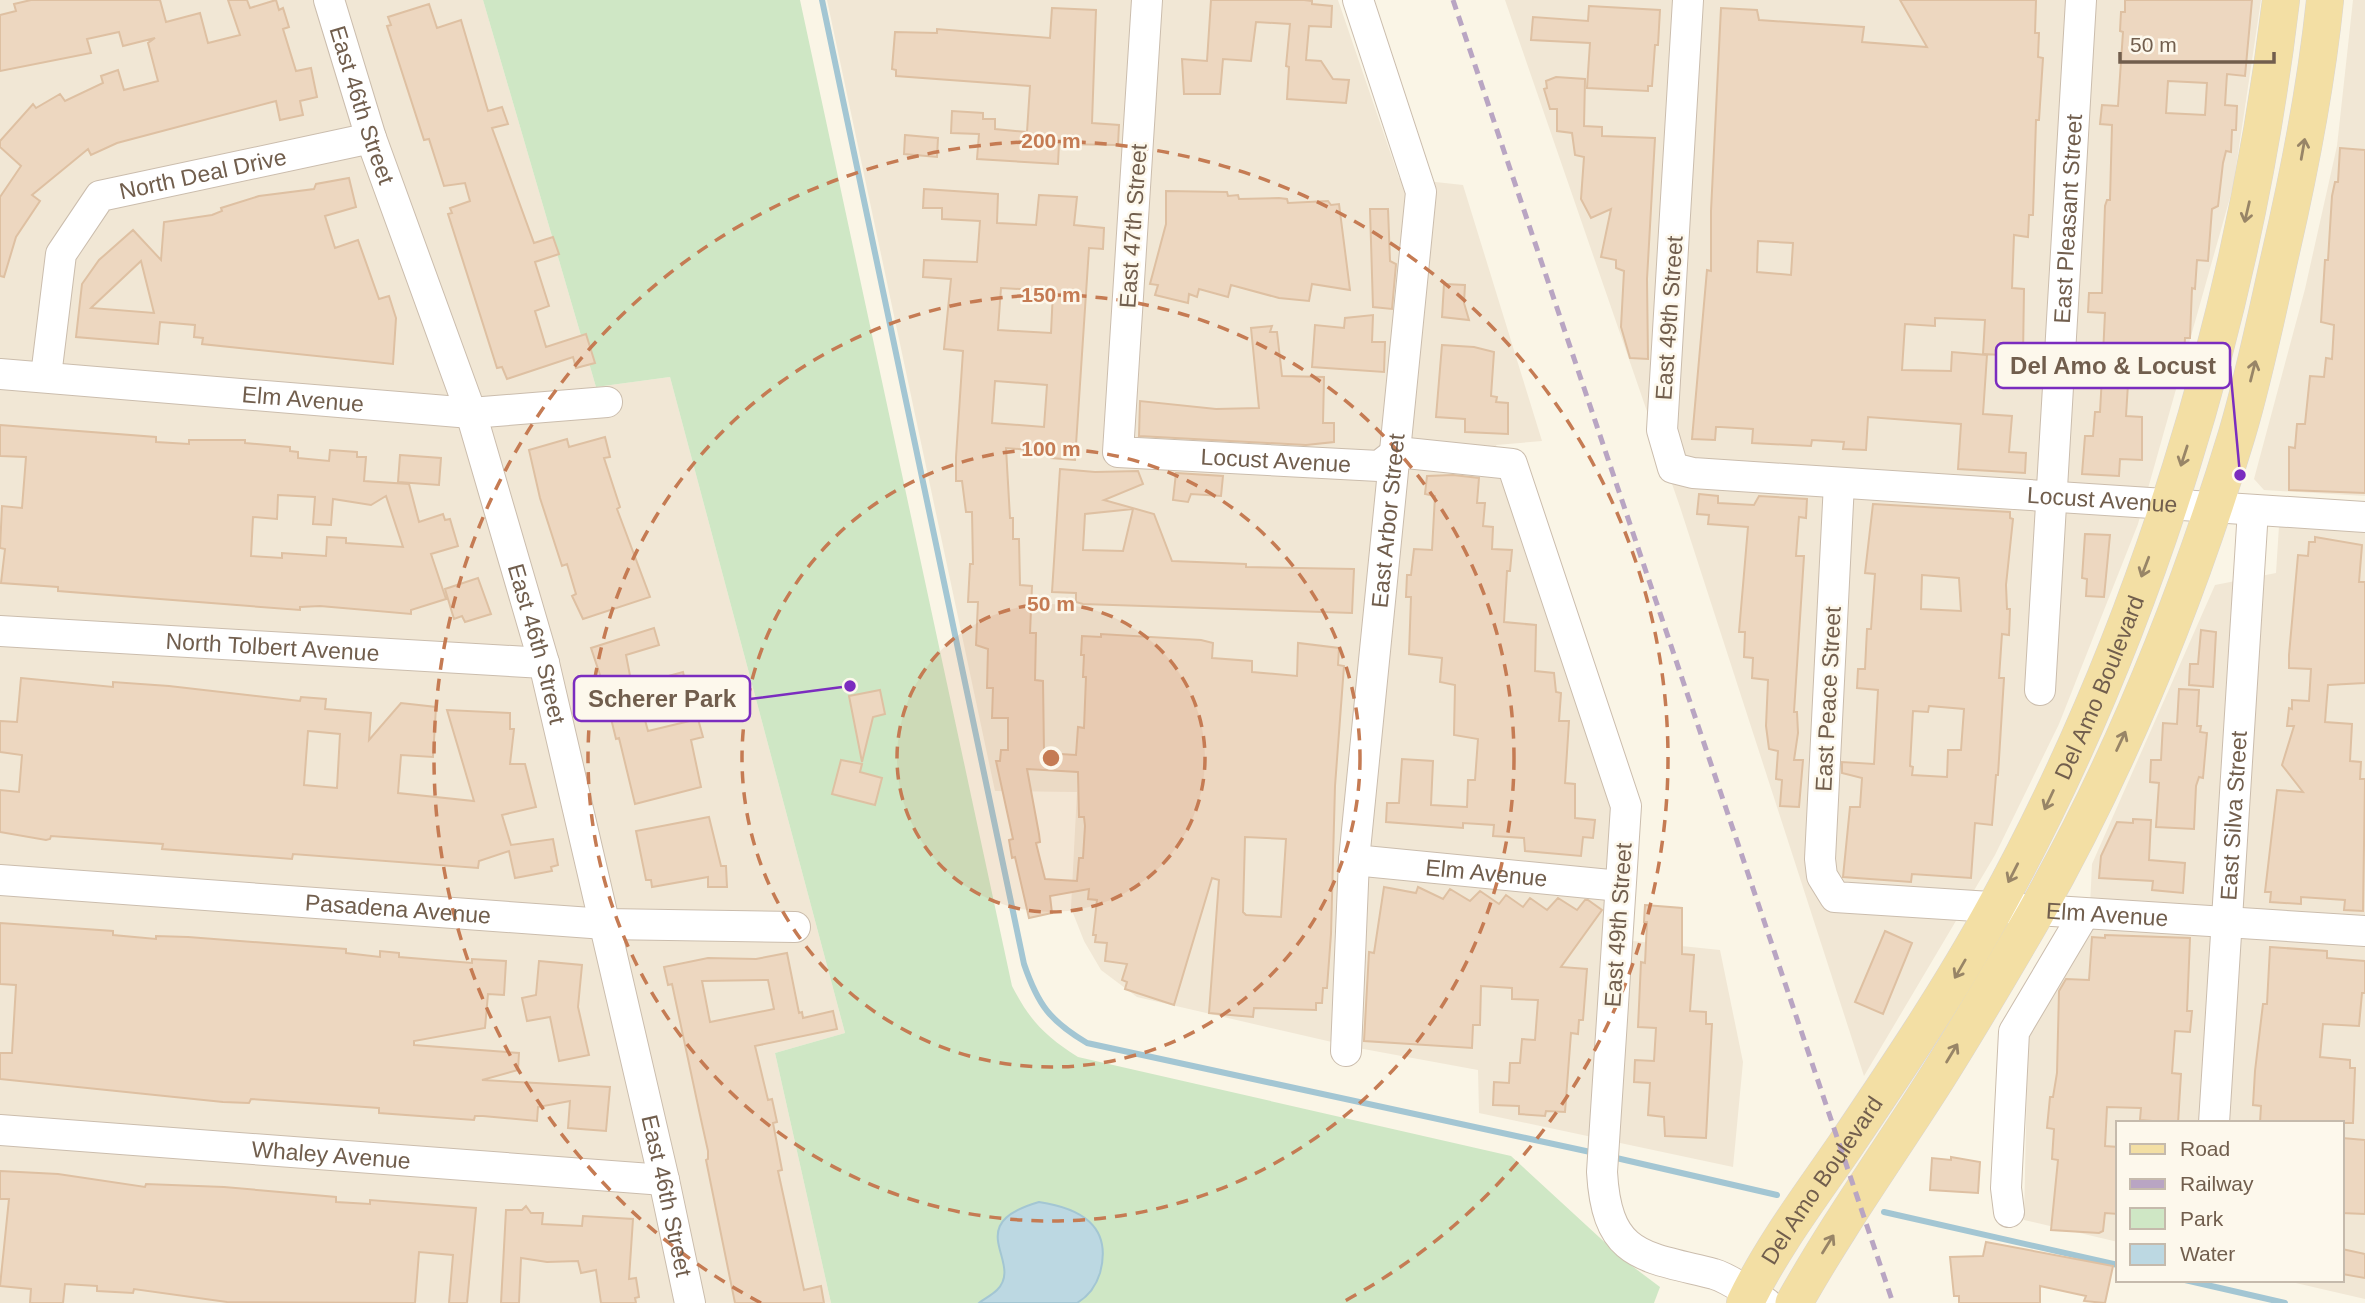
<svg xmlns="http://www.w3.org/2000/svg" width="2365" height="1303" font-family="Arial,sans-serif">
<rect width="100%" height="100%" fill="#faf5e6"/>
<path fill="#f1e7d5" d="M0,0h483l113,387 74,-10 175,656 -70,20 56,250h-831z
M827,0h511l61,178 64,7 79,256 -46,4 116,356 -8,137 116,12 23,112 -10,105 -254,-54 -1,-43 -120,-22 -221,-51 -36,-27 -17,-29 -13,-33 6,-116 -82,-1z
M1505,0h756l-28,187 -95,337 -79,200 -64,131 -131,221 -184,-569z
M2353,0h12v496l-101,-6 -10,-11 51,-190 32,-143z
M2279,526l86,6v767l-82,-19h59v-157h-224v119l-94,-22 4,-191 61,-102 3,-63 123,-279 61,-12z"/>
<path fill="#cfe7c5" d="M483,0h317l212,986c18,35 33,50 66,71l433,99 113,104 36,27 -6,16h-823l-56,-250 70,-20 -175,-656 -74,10z"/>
<path fill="#bcd8e2" stroke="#a3c6d3" stroke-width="2" d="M1039,1202c40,6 74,23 61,71 -4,13 -11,23 -23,30h-98c5,-4 13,-8 18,-13 28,-28 -38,-65 42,-88z"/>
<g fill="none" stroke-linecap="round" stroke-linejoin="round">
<path stroke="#a3c6d3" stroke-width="6" d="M822,0l202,964c14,41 26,57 63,79l508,110
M1612,1157l165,38
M1884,1212l234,53
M2185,1280l100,23"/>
</g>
<path fill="#edd7c0" stroke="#dec0a2" stroke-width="2" fill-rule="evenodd" d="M31,0h129l6,22 34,-9 8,30 32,-8 -12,-35h19l3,8 26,-8 3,10 4,-2 6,19 -6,2 13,42 15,-3 6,29 -17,4 3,14 -23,5 -4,-19 -159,42 -26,12 -3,-6 -56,46 8,6 -24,36 -12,40 -4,-1v-79l21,-31 -21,-19v-6l33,-37 3,4 24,-14 5,7 38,-18 -2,-7 17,-6 6,20 34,-9 -10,-38 7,-5 -32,8 -4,-14 -32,7 4,14 -91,18v-56l16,-4 -2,-7z
M1211,0h93l8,1v3l20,2 -1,21 -22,-1 -3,34 15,1 12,18 16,1 -3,23 -59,-4 2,-32 -3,-1 4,-42 -34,-2 -5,39 -28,-2 -3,35h-36l-2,-35 25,2z
M1900,0h136l-1,33h4l-1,24 5,1 -4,62h-3l-3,95h-4l-1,22 -14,-2 -2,53 12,1 -1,67 -40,-2 2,-34 -50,-2v8l-30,-2 -3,46 49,1 1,-19 35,3 -4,59 29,2 -3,36 17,1 -1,20 -67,-4 3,-45 -93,-7 -2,33 -23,-1 1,-7 -32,-2 -1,6 -59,-3 1,-14 -33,-2h-4l-1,13 -23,-1 15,-169 4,1v-60l10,-203 36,2 2,10 105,7 -2,15 65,5zM1758,241l35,2 -2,32 -34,-3z
M2125,0h127l-7,76 -18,-2 -2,31 12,1 -1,24h-4l-1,22 -5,-1 -3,12 -5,43 -6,3 -4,52 -11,-1 -2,29 -3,-1 -2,50h-5l-1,19 -32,-2 -3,30 -21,-1 -2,32 16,1v43l-22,-1 -1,17 -37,-2 3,-38h8l2,-24h5l2,-36 3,-63 -17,-1 1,-19h13l3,-87 2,-6h3l2,-75 -12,-1 2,-19 16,1 5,-74 -3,-1 1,-19h4zM2168,81l39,2 -2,32 -39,-2z
M429,4l8,24 24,-8 27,91 14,-4 6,17 -16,4 42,115 19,-6 6,17 -24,8 14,44 -14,5 11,36 40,-13 9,29 -19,5 -3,-11 -66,22 -5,-12 -5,1 -49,-154 4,-1 -2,-5 20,-7 -5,-18 -21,3 -15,-47 -5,1 -37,-114 4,-1 -3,-8z
M1589,6l71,4 -2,35h-3l-3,41h-4v5l-61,-3 3,-45 -59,-3 2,-23 55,4z
M1052,8l44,2 -4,113 27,2 -1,20 -59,-1 -1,20 -81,-5 2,-25 -28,-1 1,-22 31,2v6h12v10l32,3 3,-46 -134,-10v-6l-4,-1 3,-37 42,1v-4l113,9z
M1556,77l29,2 -1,47 18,1v9l53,2 -8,141 1,80 -18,-1 -9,-31 3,-56 -8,-3v-8l-15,-3 10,-48 -20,9 -10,-19 3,-42 -9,-2 -3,-22 -15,-2v-22h-7l-6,-20 3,-1 -1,-7z
M905,135l33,3 -1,19 -33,-3z
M2340,148l25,2v343l-76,-3v-43l6,1 2,-24h8l5,-48 14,1 2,-19 6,1 2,-34 -13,-3 4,-62h3l4,-64 3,-14h3z
M349,178l7,29 -31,9 10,32 23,-8 21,59 10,-3 7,22 -3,46 -191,-20 1,-6 -9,-1 1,-12 -35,-3 -2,22 -82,-7 6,-53 17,-24 34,-30 28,30 3,-38 48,-7 10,-4 -1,-3 38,-12 55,-7 2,-5zM141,261l13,52 -63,-5z
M924,189l74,5 -1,29 39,2 3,-30 38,2 -3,28 30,3 -1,21 -14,-1 -14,212 -24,-2 1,-6 -46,-4 4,70h3v21h6l1,46 12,1 -2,47h6l-1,47 8,1 1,72 32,2 2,-28 6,1 2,-51h-3l1,-22h-3l1,-19 19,1v-3l100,6 12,3 -1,15 40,3v11l45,4 1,-33 41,5 -1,17 6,1 -9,120 -4,148 -4,54h-4l-1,15h-6v7l-62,-2 -1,9 -44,-4 10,-133 -7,-2 -38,127 -49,-16 2,-7 -5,-2 5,-16 -22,-3 2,-18 -12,-1 1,-7h-3l4,-35 -9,-1 1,-10 -39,7 2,17 -23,5 -14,-61 -3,1 -3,-18 4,-1 -17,-78h4l1,-11h7v-32h-16l1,-30h-6l1,-39 -12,-4 2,-43h-10l2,-38h3l-1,-52h-6l-4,-31h-6v-24l7,-106 -19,-2 7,-70 -28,-2 1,-17 53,2 3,-41 -38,-2v-11h-19zM1001,288l52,3 -2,42 -53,-3zM995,381l52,4 -3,42 -52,-4zM1027,769l51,3 1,45h5l1,9 -2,32h-4l-2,23 -32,-2 -9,-36 4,-1 -1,-8zM1245,837l41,2 -5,78 -35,-2 -3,-3z
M1166,191l61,1 1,4 10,-1 1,4 40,-1 8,1 1,4 40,-2 3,4 8,-1 11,86 -38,-6 -3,17 -30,-3 -48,-13 -3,12 -29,-8 -2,8 -8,-3 -1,9 -33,-8 3,-10 -8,-1 16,-60z
M1370,209h18l2,52 6,3 -4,45 -19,-2z
M1444,284l21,1 -1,18 5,17 -27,-3z
M1373,315l-1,27h13l-1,30 -72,-5 3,-42 29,3 1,-10z
M1272,326l-2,6h7l5,44 42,1 -1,46h11v19l-28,3 -167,-9 1,-35 76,8 43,-1 -8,-80z
M1442,345l32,2 20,5 -3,44 6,1 -1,5 12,1v31l-43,-2v-13l-29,-2z
M0,425l156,12v5l33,2v-4h56v3l45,4v4l8,1v6l31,3 1,-11 27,2v5h9l-2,24 45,3 10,38 24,-8 2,6 5,-1 8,27 -27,8 15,45 -35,11v4l-91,-8 -20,1v3l-242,-19v-4l-57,-4 4,-34 -5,-1 2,-42 20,2 4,-51 -26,-1zM278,495l37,2 -2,27 18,1 2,-26 38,6 15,-9 17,51 -57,-4v-5l-19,-1 -1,19 -44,-3v5l-31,-2 2,-39 24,2z
M605,437l5,20 -6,1 16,49 -3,2 33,88 -67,22 -11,-23 4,-2 -9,-30 -5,2 -22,-68 -11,-48 38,-11 2,8z
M400,455l41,3 -2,27 -41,-3z
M1060,469l35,3 43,-1 5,13 -39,16 50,14 18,47 74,3v3l108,2 -2,44 -269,-9 -7,-2v-9l-24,-1zM1133,509l-10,42 -40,-1 2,-36z
M1176,473l47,3 -2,20 -30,-2 -3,8 -15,-2z
M1453,475l26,3 -2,25h8l-2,23 10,1 -1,22 20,1 -2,21h-3l-3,51 32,3 -1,46 19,2 2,19 5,1 -2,28h10l-4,62 10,1v34l20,2 -2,18 -10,-1 -2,19 -56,-5 -1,-13 -31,-2 1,-11 -31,-2v5l-77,-6 1,-19h12l3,-44 31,2 -2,44 36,2 1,-27h7l3,-41 -24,-4 1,-50 -15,-3 2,-24 -33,-4 2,-57h-5l1,-22h4l3,-26 18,1 3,-54 -10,-2 2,-18z
M1699,494l19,2v7l36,2 5,-9 48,3 -1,19 -7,-1 -3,39h8l-10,156h3l1,21 -4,27h9l-4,47 -19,-1 2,-26 -6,-1 2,-28 -9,-2 -3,-23 2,-46 -16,-2 1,-20 -9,-1 1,-25h-6l9,-105 -40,-3 1,-9 -12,-1z
M1873,504l137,8v6l3,1 -7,66 1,24h3l-1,26 -7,-1 -3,44h5l-6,97h-2l-4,50 -17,-2 -4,55 -59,-4 -1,8 -68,-5 7,-70h10l2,-29 -20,-5v-11l32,2 4,-74 -21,-2 1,-19h7l2,-40h4l4,-55 -10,-1zM1922,575l37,3 2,33 -40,-2zM1929,706l35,3 -3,41h-13l-1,27 -35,-2 1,-8 -3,-1 3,-55 15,1z
M2085,534l25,1 -6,62 -18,-1 1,-17 -5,-1z
M2315,537l47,8 -3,37h6v101l-37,2 -3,37 27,2 -2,37 11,1 -1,17h5l-2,132 -19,-1 1,-10 -44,-3v7l-31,-2 1,-10h-6l12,-102 26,2 -21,-27 12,-39h-7l2,-18 3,1v-9l17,1 2,-32 -22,-1v-13l9,-100 10,1 1,-14h6z
M478,578l13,36 -26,8 -3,-6 -8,3 -9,-30z
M654,628l5,17 -33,10 6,31 51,-14 4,17 -47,13 8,29 50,-12 5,18 -12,3 10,47 -66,17 -16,-66 -3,1 -9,-37 -3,1 -6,-22h4l-11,-33z
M2201,630l15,2 -3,55 -24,-2 1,-21h8z
M21,678l92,9v-5l56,4 131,15 1,-4 25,2 -1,10 46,4 -2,27 32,-37 35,4 -3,50 -32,-2 -3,38 76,8 -27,-91 63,3v16h4l-4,35h15l11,43 -34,8 9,30 42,-6 5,26 -7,2 1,4 -37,7 -6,-27 -30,10 -1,7 -185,-14 -1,5 -130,-10 1,-5 -112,-8 -1,3 -4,1 -46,-8v-42l19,2 3,-37 -22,-3v-31l17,1zM308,731l32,3 -3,54 -33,-3z
M2179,689l20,1 -2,36h4l-1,6 7,1 -4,45 -4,-1 -3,9 -2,43 -38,-2 3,-44 -9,-1 1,-22h10l2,-37 14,1z
M880,690l5,24 -12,3 -11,45 -13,-66z
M841,760l21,4 -2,8 22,6 -7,27 -43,-11z
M709,817l12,49h5l1,21h-19v-10l-56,10 -1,-7h-5l-10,-49z
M2133,819l18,1 -2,40 36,3 -2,30 -31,-3 1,-9 -54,-3 2,-22 16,-34 16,1z
M1384,887l32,6 2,-6 25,12 7,-10 20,12 10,-10 19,13 7,-9 17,12 7,-9 17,12 11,-12 19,12 8,-10h3l14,10 -41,57 26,2 -4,51h-4l-1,14 -7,-1 -6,79 -19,-1 -1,5 -26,-2v-8l-26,-1 1,-23 15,1 1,-20h10l2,-24 13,1 3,-40 -26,-1v-11l-31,-2 -1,39h-7l-1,23 -108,-7 5,-89 5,1z
M1645,905l37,3v46l12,1 -4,56 16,1v12h6l-6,114 -41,-2 -1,-19 -16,-2 2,-32 -16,-1 1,-22 19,1 2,-33 -18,-1 3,-65 4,1 2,-41h-3z
M0,923l113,8v4l43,4v-3l32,1 158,12v4l34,4v-6l19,2v4l73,6v-4l34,2 -2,34 -16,-1 -3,34 -71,13v4l105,8 -1,17 -36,10 128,7 -4,44 -38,-3 2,-27 -32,6 -1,14 -54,-5h-8l-1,4 -95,-7v-5l-128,-9 -2,4 -26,-1 -223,-23v-26h12l4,-68 -16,-1z
M1885,931l27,12 -29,71 -28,-12z
M2105,935l85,3 -3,73h5l-2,21 -15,-1 -3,42 9,1 -3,49 -38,-3 1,-12 -34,-1 -2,39 13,1v67l-13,-1 -2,18 -4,2 -48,-3 7,-70 -6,-1 2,-30 -7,-1 3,-31h3l4,-24 2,-82 7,-12 23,1 3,-43 13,1z
M2270,947l57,4v7l38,3v32h-3l-3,33 -36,-2 -3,33 30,3v8h5l-2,55h-93l1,-17 -8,-1 2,-34 8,-67h4z
M787,953l12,60 3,-1 1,6 30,-7 4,18 -82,17 13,54 4,-1 5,23 -4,1 9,47 -4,1 26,119 17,-4 3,17h-89l-29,-143 2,-1v-8l-8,-36 -28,-131 -4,1 -4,-18 44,-9 48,1zM768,980l6,29 -64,13 -8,-41z
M539,961l43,4 -4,42 11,48 -30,6 -9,-44 -23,4 -5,-23 14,-3z
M2342,1138l23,2v74l-23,-1z
M1951,1157l29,5 -2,31 -48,-3 2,-32 19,2z
M0,1171l58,3 87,13 1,-3 78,3 112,10v5l34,2v-4l106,8 -9,95h-18l4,-48 -34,-3 -4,51 -188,-1 -93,-13 -1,4 -36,-2v-5l-32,-2 -2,19h-33l1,-14 -31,-3 9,-87h-9z
M526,1206l5,7h12l-1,11 40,2 1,-10 50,3 -4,60 7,-1 3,19 -4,1 1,5h-35l-5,-33 -15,3 -3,-12 -31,1 -26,-4 -2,45h-18l5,-93h16z
M1986,1242l127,24 -8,37 -21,-2 2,-5 -46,-10v17h-81v-7h-5l-4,-39 33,-1z
M2342,1249l23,5v24l-23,-4z"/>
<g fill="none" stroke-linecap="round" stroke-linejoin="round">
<defs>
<g id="minor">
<path id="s1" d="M329,0l42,138 100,275 73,250 120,517 26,123"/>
<path id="s2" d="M1147,0l-29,452 261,14 18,-14 115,12 114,342 -24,366c5,86 41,84 112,102 17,5 36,20 52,29"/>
<path id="s3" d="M1688,0l-26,430 11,38 20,5 672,44"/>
<path id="s4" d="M0,374l471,39 136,-11"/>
<path id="s5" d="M46,376l15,-122 39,-58 271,-58"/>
<path id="s6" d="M1839,483l-19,376 2,17 13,21 530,34"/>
<path id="s7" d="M0,631l544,32"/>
<path id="s8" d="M2040,690l41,-690"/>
<path id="s9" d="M1354,860l266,26"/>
<path id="s10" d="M0,880l605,44 190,3"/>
<path id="s11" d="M1346,1051l8,-191 67,-668 -63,-192"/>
<path id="s12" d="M2214,1123l39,-613"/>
<path id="s13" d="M0,1130l664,50"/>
<path d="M2009,1212l-3,-24 8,-156 70,-118"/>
</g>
<g id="major">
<path id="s14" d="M1745,1303c27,-56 65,-106 100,-157 52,-77 104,-154 149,-236 152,-276 250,-598 287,-910"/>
<path d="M1794,1303c40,-71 86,-137 130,-205 39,-60 75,-122 111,-184 85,-150 152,-315 202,-480 17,-57 29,-116 42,-174 20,-86 37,-172 46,-260"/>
</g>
</defs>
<use href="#minor" stroke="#cbbdad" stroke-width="32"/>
<use href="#major" stroke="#dad5d1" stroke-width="38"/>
<use href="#minor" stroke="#fff" stroke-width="30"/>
<use href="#major" stroke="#f3dfa4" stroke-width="37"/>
<path stroke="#b9a5c3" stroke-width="5" stroke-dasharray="10 7" stroke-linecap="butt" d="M1453,0l440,1303"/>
</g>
<defs><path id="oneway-shaft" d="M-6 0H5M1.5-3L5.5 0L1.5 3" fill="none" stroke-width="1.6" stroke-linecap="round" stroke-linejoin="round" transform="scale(1.75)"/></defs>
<g stroke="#988567">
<use href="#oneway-shaft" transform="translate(2303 149) rotate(-80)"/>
<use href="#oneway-shaft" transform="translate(2247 212) rotate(103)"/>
<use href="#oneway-shaft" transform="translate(2253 371) rotate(-76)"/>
<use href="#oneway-shaft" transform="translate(2184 456) rotate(108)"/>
<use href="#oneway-shaft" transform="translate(2145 567) rotate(111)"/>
<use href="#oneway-shaft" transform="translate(2121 741) rotate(-65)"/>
<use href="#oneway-shaft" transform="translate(2049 800) rotate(115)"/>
<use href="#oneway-shaft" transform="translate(2013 873) rotate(117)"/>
<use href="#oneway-shaft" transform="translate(1960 969) rotate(120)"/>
<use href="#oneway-shaft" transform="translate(1952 1053) rotate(-59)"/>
<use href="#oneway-shaft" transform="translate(1828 1244) rotate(-58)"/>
</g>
<circle cx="1051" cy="758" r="154" fill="#c57b53" fill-opacity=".12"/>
<g fill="none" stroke="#c57b53" stroke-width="3.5" stroke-dasharray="12 9">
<circle cx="1051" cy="758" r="154"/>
<circle cx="1051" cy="758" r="309"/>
<circle cx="1051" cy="758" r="463"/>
<path d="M761 1303A617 617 0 1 1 1341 1303"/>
</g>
<g text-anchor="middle" stroke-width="5" stroke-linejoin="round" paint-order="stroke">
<g font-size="23" fill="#715e4d" stroke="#fdf8ec">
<text dy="8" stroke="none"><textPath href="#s1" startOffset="110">East 46th Street</textPath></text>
<text dy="8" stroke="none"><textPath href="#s5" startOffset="298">North Deal Drive</textPath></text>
<text dy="8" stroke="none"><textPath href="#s8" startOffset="472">East Pleasant Street</textPath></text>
<text transform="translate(1133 226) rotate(-86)" y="8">East 47th Street</text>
<text transform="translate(1669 318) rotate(-86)" y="8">East 49th Street</text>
<text dy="8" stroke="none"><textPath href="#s4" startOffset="304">Elm Avenue</textPath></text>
<text dy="8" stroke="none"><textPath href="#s2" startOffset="611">Locust Avenue</textPath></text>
<text dy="8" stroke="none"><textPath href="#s3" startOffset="901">Locust Avenue</textPath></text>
<text dy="8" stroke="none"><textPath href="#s11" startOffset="532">East Arbor Street</textPath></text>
<text dy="8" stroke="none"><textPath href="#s1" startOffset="677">East 46th Street</textPath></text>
<text dy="8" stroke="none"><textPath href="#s7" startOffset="273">North Tolbert Avenue</textPath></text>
<text dy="8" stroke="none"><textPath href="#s14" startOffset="712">Del Amo Boulevard</textPath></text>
<text transform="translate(1828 699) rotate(-87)" y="8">East Peace Street</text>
<text dy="8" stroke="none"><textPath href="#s12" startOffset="308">East Silva Street</textPath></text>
<text dy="8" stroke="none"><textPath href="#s9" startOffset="133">Elm Avenue</textPath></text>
<text dy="8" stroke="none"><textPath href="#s10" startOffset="399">Pasadena Avenue</textPath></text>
<text dy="8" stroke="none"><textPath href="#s6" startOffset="691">Elm Avenue</textPath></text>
<text transform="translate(1618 925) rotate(-86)" y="8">East 49th Street</text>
<text dy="8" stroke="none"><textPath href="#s13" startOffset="332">Whaley Avenue</textPath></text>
<text dy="8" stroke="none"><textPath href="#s14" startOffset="145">Del Amo Boulevard</textPath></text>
<text dy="8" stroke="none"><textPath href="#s1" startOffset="1244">East 46th Street</textPath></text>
</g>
</g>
<circle cx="1051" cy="758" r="10" fill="#c57b53" stroke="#fdf8ec" stroke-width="3.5"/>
<g font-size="21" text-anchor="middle" font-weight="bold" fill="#c57b53" stroke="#fdf8ec" stroke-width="5" stroke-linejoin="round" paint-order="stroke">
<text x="1051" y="148">200 m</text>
<text x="1051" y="302">150 m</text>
<text x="1051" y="456">100 m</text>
<text x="1051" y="611">50 m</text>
</g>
<path fill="none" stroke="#7b2cbf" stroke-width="2.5" d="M2240 475L2230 366M850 686L750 699"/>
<g fill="#7b2cbf" stroke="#fdf8ec" stroke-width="2.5">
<circle cx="2240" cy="475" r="7"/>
<circle cx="850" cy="686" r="7"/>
</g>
<g fill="#fdf8ec" stroke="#7b2cbf" stroke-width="2.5">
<rect x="1996" y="343" width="234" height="45" rx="7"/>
<rect x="574" y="676" width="176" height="45" rx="7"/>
</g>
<g font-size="24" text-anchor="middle" font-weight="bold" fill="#715e4d">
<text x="2113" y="374">Del Amo &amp; Locust</text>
<text x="662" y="707">Scherer Park</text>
</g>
<rect x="2116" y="1121" width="228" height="161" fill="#fdf8ec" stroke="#c5baac" stroke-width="2"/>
<rect x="2130" y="1144" width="35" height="10" fill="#f3dfa4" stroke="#c5baac" stroke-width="2"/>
<text x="2180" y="1156" font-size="21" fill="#715e4d">Road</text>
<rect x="2130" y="1179" width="35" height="10" fill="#b9a5c3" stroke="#c5baac" stroke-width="2"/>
<text x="2180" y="1191" font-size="21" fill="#715e4d">Railway</text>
<rect x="2130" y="1208" width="35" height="21" fill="#cfe7c5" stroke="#c5baac" stroke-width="2"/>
<text x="2180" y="1226" font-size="21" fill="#715e4d">Park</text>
<rect x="2130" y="1244" width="35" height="21" fill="#bcd8e2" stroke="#c5baac" stroke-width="2"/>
<text x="2180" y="1261" font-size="21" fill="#715e4d">Water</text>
<path d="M2120 52v10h154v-10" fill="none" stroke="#715e4d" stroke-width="3.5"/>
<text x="2130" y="52" font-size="21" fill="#715e4d" stroke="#fdf8ec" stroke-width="5" paint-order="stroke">50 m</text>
</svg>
